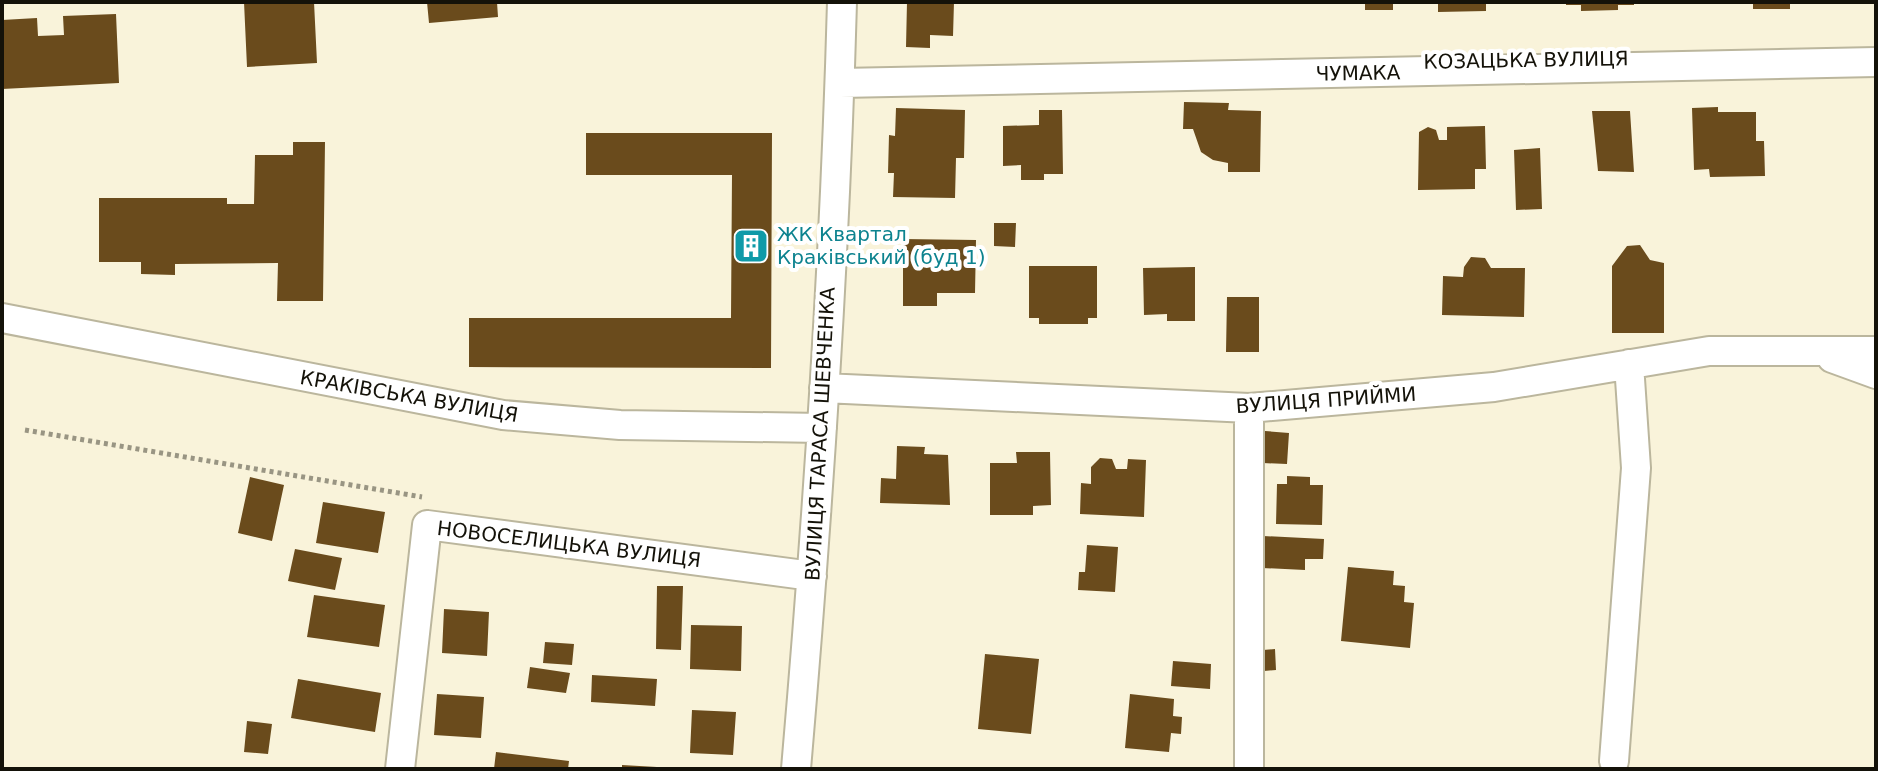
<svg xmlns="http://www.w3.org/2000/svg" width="1878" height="771" font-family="'DejaVu Sans',sans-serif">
<rect width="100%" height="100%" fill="#f9f3da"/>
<path fill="#6a4b1c" d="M244,2h70l3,61 -70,4z
M427,2h70l1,15 -69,6z
M907,2h47l-1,34 -23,-1v13l-24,-1z
M1365,2h28v8h-28z
M1438,2h48v9l-48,1z
M1566,2h68v3h-16v5l-37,1v-6h-15z
M1753,2h37v7h-37z
M116,14l3,69 -117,6v-69l35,-2 1,18 26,-1 -1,-19z
M1184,102l45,1 -1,7 33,1 -1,61h-32v-9l-15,-3 -12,-8 -8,-23h-10z
M1718,107v5h38v29h8l1,35 -55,1 -1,-8 -15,1 -2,-62z
M896,108l69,2 -1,48h-8l-1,40 -62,-1 1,-24h-6l1,-38 6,1z
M1039,110h23l1,64h-19v6h-23v-15l-18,1v-40l36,-1z
M1592,111h38l4,61 -36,-1z
M1485,126l1,43h-11v20l-57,1 1,-58 9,-5 8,3 3,10h8v-13z
M586,133h186l-1,235 -302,-1v-49h262l1,-143h-146z
M293,142h32l-2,159h-46l1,-38 -103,1v11l-34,-1v-12h-42v-64h128v6h27l1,-49h38z
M1540,148l2,61 -26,1 -2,-60z
M994,223h22l-1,24 -21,-1z
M903,239l73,1 -1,53h-38v13h-34z
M1640,245l10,15 14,3v70h-52v-67l15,-20z
M1471,257l14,1 6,10h34l-1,49 -82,-2 1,-39 20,1 1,-10z
M1029,266h68v52h-9v6h-49v-6h-10z
M1195,267v54h-28v-7l-23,1 -1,-47z
M1227,297h32v55h-33z
M1265,431l24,2 -2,31 -24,-1z
M897,446l28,1 -1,7 24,1 2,50 -70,-2 1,-25 15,1z
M1016,452h34l1,53 -18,1v9h-43v-52h27z
M1100,458l12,1 4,10h11l1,-10 18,1 -2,57 -64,-3 1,-31 10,1v-17z
M1287,476l23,1v8h13l-1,40 -46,-1 1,-40h10z
M250,477l34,8 -12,56 -34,-8z
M323,502l62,10 -7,41 -62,-10z
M1263,536l61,3 -1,20h-18v11l-43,-2z
M1087,545l31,2 -3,45 -37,-2 1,-18h6z
M295,549l47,9 -7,32 -47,-9z
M1348,567l46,4 -1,14 12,1 -1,16 10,1 -4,45 -69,-7z
M657,586h26l-2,64 -25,-1z
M314,595l71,10 -6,42 -72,-10z
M444,609l45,3 -2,44 -45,-3z
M691,625l51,1 -1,45 -51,-2z
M545,642l29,2 -2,21 -29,-2z
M1275,649l1,21 -12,1 -1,-21z
M985,654l54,5 -8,75 -53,-5z
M1173,661l38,3 -1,25 -39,-3z
M530,667l40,6 -4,20 -39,-5z
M592,675l65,4 -2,27 -64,-4z
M298,679l83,14 -6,39 -84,-14z
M437,694l47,3 -3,41 -47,-3z
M1130,694l44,5 -1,17 9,1 -1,17 -10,-1 -2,19 -44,-4z
M692,710l44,2 -3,43 -43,-2z
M247,721l25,3 -4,30 -24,-2z
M496,752l73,9 -1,8h-74z
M622,765l35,2v2h-35z"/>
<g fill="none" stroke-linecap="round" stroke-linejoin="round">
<defs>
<path id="minor" d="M840,83l1036,-21
M2,318l501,97 117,10 202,3
M1832,358l44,16
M824,388l425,20 245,-21 215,-36h167
M1614,761l22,-293 -7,-104
M400,769l27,-244 385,51
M796,769c22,-255 39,-511 46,-767
M1249,769v-361"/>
</defs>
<use href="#minor" stroke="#bbb69d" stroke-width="32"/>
<path stroke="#999583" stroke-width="5" stroke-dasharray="4 4" stroke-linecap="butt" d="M25,430l397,67"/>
<use href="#minor" stroke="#fff" stroke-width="28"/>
</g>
<defs>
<symbol id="building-square" viewBox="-11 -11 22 22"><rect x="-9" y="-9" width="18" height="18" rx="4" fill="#0f9aa8" stroke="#fff"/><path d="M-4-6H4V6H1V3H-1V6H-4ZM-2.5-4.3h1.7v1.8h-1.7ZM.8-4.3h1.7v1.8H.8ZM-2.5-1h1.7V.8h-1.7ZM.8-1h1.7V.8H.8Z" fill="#fff"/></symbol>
</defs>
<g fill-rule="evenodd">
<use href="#building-square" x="731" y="226" width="40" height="40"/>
</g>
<g text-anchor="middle" stroke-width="8" stroke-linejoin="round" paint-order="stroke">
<g font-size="20" fill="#141209" stroke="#fff">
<text transform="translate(1526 60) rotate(-1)" y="7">КОЗАЦЬКА ВУЛИЦЯ</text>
<text transform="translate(1358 73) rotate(-1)" y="7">ЧУМАКА</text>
<text transform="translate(409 396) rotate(10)" y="7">КРАКІВСЬКА ВУЛИЦЯ</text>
<text transform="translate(1326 400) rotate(-4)" y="7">ВУЛИЦЯ ПРИЙМИ</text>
<text transform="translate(820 434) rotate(-87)" y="7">ВУЛИЦЯ ТАРАСА ШЕВЧЕНКА</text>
<text transform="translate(569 544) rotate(7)" y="7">НОВОСЕЛИЦЬКА ВУЛИЦЯ</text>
</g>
<g font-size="20" fill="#0d838f" stroke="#fff" text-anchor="start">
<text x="777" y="241">ЖК Квартал<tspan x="777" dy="23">Краківський (буд 1)</tspan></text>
</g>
</g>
<rect width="1878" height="771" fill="none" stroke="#141209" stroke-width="8"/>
</svg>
